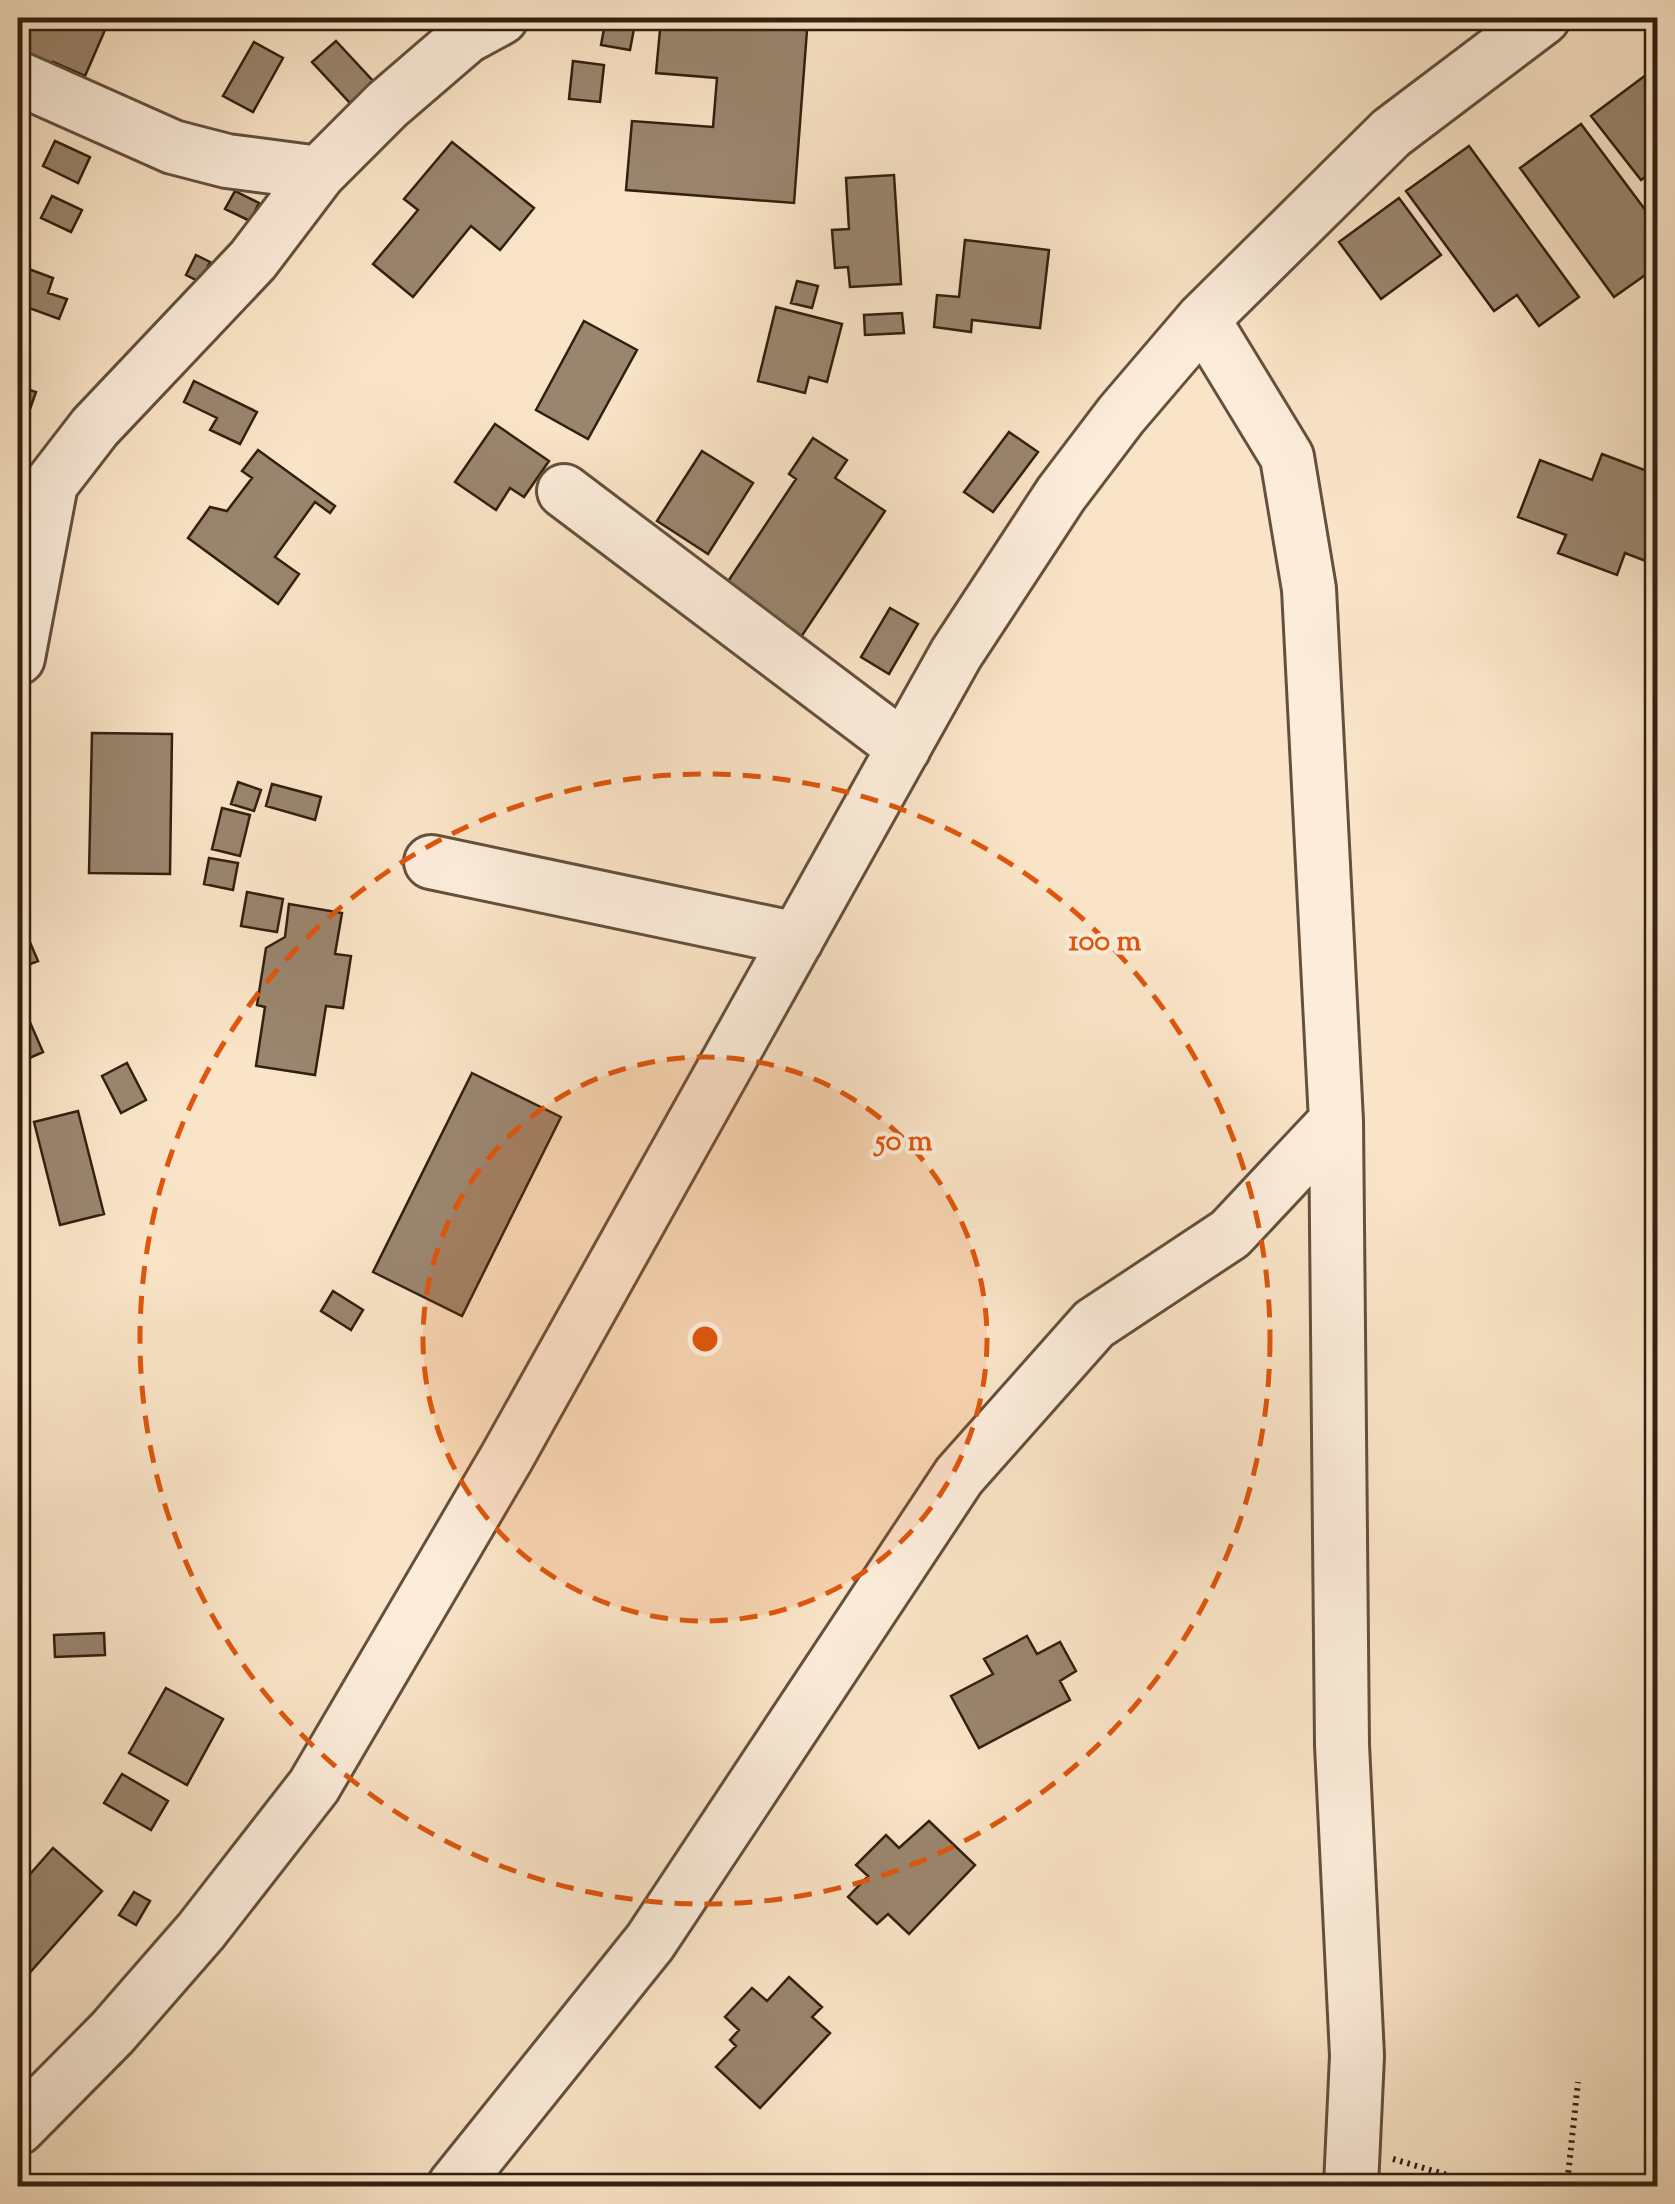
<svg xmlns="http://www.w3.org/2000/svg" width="1675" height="2204" font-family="'Sorts Mill Goudy',serif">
<rect width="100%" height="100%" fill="#fae4c7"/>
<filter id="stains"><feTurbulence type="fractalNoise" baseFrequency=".002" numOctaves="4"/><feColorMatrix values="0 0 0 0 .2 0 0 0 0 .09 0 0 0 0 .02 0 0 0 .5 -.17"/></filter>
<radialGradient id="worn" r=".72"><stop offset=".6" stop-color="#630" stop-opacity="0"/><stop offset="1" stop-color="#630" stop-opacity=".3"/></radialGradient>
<path fill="#9a856e" stroke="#321f0e" stroke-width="2.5" d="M18,18h78l12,5 -23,53 -32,-14 -4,9 -31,-17 5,-12 -5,-2z
M606,18h30l-6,32 -29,-5z
M661,19l146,11 -13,173 -168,-13 6,-69 81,6 4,-49 -61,-5z
M336,41l38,41 -24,21 -38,-41z
M254,42l29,16 -30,54 -30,-16z
M573,61l31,4 -4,37 -31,-3z
M1658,66v102l-17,12 -50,-64z
M1581,124l77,103v39l-44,31 -94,-129z
M55,141l35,16 -12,26 -35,-17z
M452,142l82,66 -34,42 -29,-24 -58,71 -40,-33 45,-54 -14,-11z
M1469,146l110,151 -40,29 -22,-31 -23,16 -88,-120z
M894,175l7,109 -51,3 -2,-20 -13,1 -3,-38 17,-1 -3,-51z
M235,191l24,12 -9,18 -25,-12z
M52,196l30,14 -11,22 -30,-14z
M1399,198l42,57 -60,44 -42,-57z
M965,240l84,10 -9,78 -68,-8 -1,12 -37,-5 3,-32 22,2z
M196,255l14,7 -10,20 -14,-7z
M18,265l35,13 -5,15 19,6 -8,20 -41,-15z
M797,281l21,5 -6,22 -21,-5z
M776,307l66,17 -15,58 -18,-5 -4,16 -47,-12z
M902,313l2,20 -39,2 -1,-20z
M584,321l53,29 -49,89 -52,-29z
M194,381l63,31 -17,32 -30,-14 7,-12 -33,-16z
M18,386l18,6 -18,51z
M495,424l54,37 -25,36 -14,-9 -14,22 -41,-28z
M1009,432l29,20 -45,60 -29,-20z
M813,438l34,22 -12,18 50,33 -86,129 -76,-51 73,-110 -7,-5z
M258,450l77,56 -5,7 -15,-11 -40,55 24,17 -21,30 -90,-66 22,-31 17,4 25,-33 -10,-7z
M702,451l51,32 -45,71 -51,-33z
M1602,454l56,21v61l-10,26 -23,-9 -8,22 -59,-22 8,-18 -48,-18 22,-57 52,20z
M890,608l28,16 -29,50 -28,-17z
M92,733l80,1 -2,140 -81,-1z
M238,782l23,8 -7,21 -23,-7z
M272,784l49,13 -6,23 -49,-14z
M222,808l28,7 -10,41 -28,-7z
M209,858l29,5 -5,27 -29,-6z
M247,892l36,7 -6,33 -36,-6z
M289,904l53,9 -7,41 16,2 -8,52 -17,-2 -11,69 -59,-9 9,-59 -8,-2 9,-57 19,-11z
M23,926l15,35 -20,8v-40z
M18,995l25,57 -25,11z
M127,1063l19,37 -25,13 -19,-37z
M472,1073l89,44 -99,199 -89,-44z
M78,1111l26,103 -44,11 -26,-103z
M333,1291l30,19 -12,20 -30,-19z
M104,1633l1,22 -50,2 -1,-22z
M1027,1636l10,18 23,-12 16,29 -16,10 10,19 -91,48 -28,-52 42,-22 -9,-15z
M166,1688l57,31 -36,66 -58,-32z
M122,1774l46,27 -17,29 -47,-27z
M929,1821l46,44 -66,69 -21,-20 -11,10 -29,-27 20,-21 -12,-11 30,-30 13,13z
M53,1848l49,43 -84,95v-98z
M134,1892l16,9 -14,24 -17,-10z
M789,1977l33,30 -10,10 18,16 -70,75 -44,-41 20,-21 -6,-6 9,-10 -14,-13 27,-29 15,13z"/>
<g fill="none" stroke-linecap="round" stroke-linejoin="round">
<defs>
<path id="minor" d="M18,78l155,69 54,14 92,12
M1203,319l84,138 22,132 27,532 6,624 15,311 -6,130
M564,491l340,257
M18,658l33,-174 44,-57 158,-167 66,-87 68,-68 79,-68 35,-19
M431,862l366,77
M18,2128l94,-95 89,-102 113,-145 193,-329 449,-803 105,-160 60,-79 82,-96 188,-186 152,-115
M454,2186l196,-244 309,-466 135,-152 136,-90 106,-113"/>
</defs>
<use href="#minor" stroke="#64503c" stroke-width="58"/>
<path stroke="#321f0e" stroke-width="6" stroke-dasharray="2.5 5" stroke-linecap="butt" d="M1393,2159l92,27
M1542,2186l25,-1 11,-103"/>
<use href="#minor" stroke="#fceddb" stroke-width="52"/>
</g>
<circle cx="705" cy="1339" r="282" fill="#df560c" fill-opacity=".12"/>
<g fill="none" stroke="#df560c" stroke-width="5" stroke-dasharray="18 12">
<circle cx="705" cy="1339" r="282"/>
<circle cx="705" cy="1339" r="565"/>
</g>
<circle cx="705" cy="1339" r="15" fill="#df560c" stroke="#fceddb" stroke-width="5"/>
<g font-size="30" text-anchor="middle" font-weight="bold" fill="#df560c" stroke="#fceddb" stroke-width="8" stroke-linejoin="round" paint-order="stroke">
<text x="1105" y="950">100 m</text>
<text x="904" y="1150">50 m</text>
</g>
<rect width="1675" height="2204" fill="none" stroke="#fae4c7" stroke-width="60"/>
<rect x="20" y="20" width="1635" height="2164" fill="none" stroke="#321f0e" stroke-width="5"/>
<rect x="30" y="30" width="1615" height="2144" fill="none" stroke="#321f0e" stroke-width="2.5"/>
<rect width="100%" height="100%" filter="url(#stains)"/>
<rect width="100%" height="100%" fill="url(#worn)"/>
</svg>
